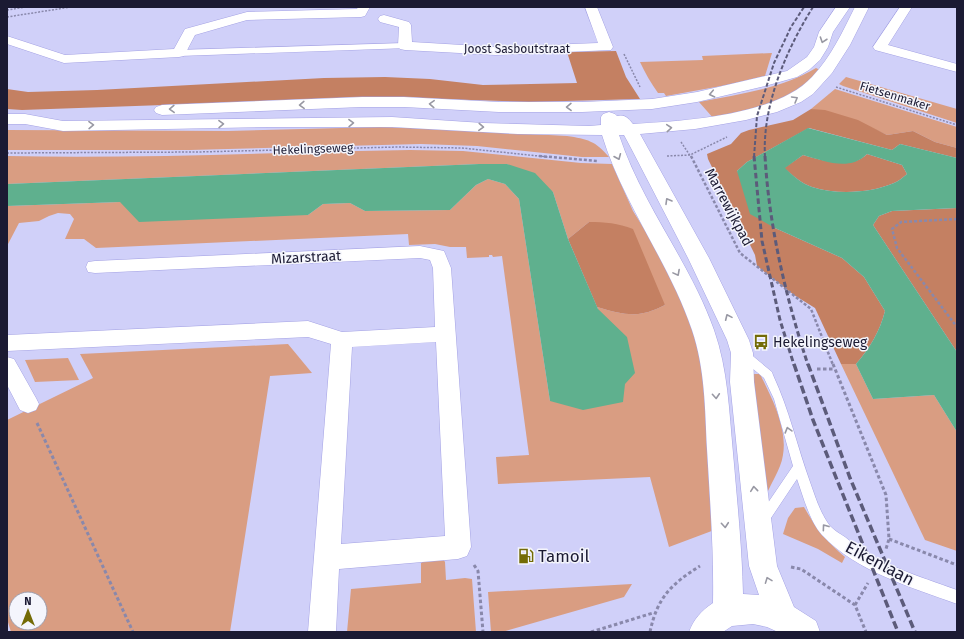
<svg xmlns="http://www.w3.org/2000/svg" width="964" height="639" font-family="'Fira Sans',sans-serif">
<rect width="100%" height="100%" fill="#d0d0f9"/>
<path fill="#d99d82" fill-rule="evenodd" d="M772,53l-7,23 -38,9 -61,11 -2,-3h-6c-7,-10 -13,-20 -18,-31l63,-2 -1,-4z
M816,68l4,2c-10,10 -21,23 -35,30 -21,11 -47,14 -71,19l-15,-17c38,-8 83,-13 117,-34z
M846,77l111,32v14l-114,-37 -4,-2z
M835,89l122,38v21l-22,-6 -22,-11 -26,4 -13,-6 -63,-20z
M380,127l37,1 150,8c20,3 29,5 42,21h-27l-105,-11 -56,-2 -231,6h-183v-20l221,1z
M410,150l53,1 118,12 31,1 21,47 31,50 20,43 17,48 16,177 -48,18 -19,-70 -152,7 -2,-27 33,-2 -27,-199 -9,1 -1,-2h-3v2l-22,1 -1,-11h-16l-15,-3 -26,1 -1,-11 -312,14 -12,-9h-19l9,-20 -4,-5 -12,-1 -9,3 -10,5 -20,2 -12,23v-40l113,-4 188,13 15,-11 27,-1 15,8 85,-1 26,-25 12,-6 17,5 14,15 31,202 48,-92 -1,-2c28,8 41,12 68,-2l-76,-83 -21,17 -15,-47 -46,-28h-28l-472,20v-28c134,3 269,-4 403,-6z
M288,344l24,29 -42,3 -40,256h-219l-4,-13v-199l86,-42 -13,-24zM16,599h24v24h-24z
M68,358l11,22 -44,2 -10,-22z
M841,364h15l17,35 61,-4 23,37v119l-32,-11z
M750,374h10c13,27 32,61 20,92 -3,8 -8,16 -12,25h-7z
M804,507c11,20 23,35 41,50l-3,6 -24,-14 -35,-15 5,-16 7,-10z
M443,559l2,3 1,18 19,-2 7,1 4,53h-129l4,-43 70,-6v-20l4,-3z
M632,584l-8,13 -122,35h-11l-3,-40z"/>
<path fill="#c48062" d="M616,51l10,26 14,22 -111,3 -89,-3 -220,4 -198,7 -15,-1v-20l21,3 69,-2 227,-12 61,-1 45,2 53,6 94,-2 -10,-31z
M811,109l14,1 33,10 29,15 26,-4 22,11 22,6v10l-57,-14 -8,6 -83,-22 -62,34 -10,9 38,57 67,30 22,19 21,34c-5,20 -15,37 -29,53h-15l-26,-56 -21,-13 -37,-29 -2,-11 -47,-96 -1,-5 24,-10 10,-11 8,-3 44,-10z
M867,154l35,11 5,9c-4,3 -8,7 -13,9 -23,10 -57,12 -82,4 -10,-3 -20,-12 -28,-19l19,-13c18,5 49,15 64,-1z
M957,208v144l-84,-127 6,-9 13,-5z
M589,222c16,0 29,1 44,7l32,76c-27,14 -40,10 -68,2l-29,-68z"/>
<path fill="#5fb08e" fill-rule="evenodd" d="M808,128l84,22 8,-6 57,14v50l-65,3 -13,5 -6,9 84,127v80l-23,-37 -61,4 -17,-35c14,-16 24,-33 29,-53l-21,-34 -22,-19 -67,-30 -25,-14 -13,-43 10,-9zM867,154l35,11 5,9c-4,3 -8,7 -13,9 -23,10 -57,12 -82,4 -10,-3 -20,-12 -27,-19l18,-13c22,6 46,17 64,-1z
M479,164h28l28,9 18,19 15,47 30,70 29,28 8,36 -10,11 -2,18 -40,8 -33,-9 -31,-202 -14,-15 -17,-5 -12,6 -26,25 -85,1 -15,-8 -27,1 -15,11 -169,7 -19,-20 -113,4v-22z"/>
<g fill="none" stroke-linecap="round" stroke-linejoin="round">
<defs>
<path id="service" d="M744,351l4,1 24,20 1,3c16,34 24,71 37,107 5,14 10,31 20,44 4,4 10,8 15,11 32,27 73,39 112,53v14c-46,-17 -100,-32 -135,-69 -12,-13 -19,-39 -25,-56l-30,45 -4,2 -4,-2 -2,-4 2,-4 34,-50 -19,-67 -10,-21 -24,-20 -1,-3 1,-3z"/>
<path id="pedestrian" d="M405,43l3,1 2,2 -2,2 -229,8 -5,-3 5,-3z"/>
<path id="minor" d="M358,7h12l-5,9 -4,1 -114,3 -52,15 -11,21 -5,1 -115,6 -57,-19v-8l58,19 109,-6 11,-20 62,-17 110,-3z
M585,7h12l16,40 -2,3 -115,5 -91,-5 -5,-1 -2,-3 1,-19 -19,-5 -2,-3 2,-3 4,-1 25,7 2,3 1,17 84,5 102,-4z
M900,7h12l-24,38 69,19v8l-82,-22 -2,-3z
M420,246l24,5 7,17 20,279 -4,9 -9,3 -119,10 -3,63h-28l23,-288 -23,-7 -301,14v-16l301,-14 34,11 93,-5 -2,-59 -3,-8 -10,-2 -325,15 -7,-1 -2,-5 2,-5 7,-1zM436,342l9,194 -104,8 11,-197z
M7,357l7,2 22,39 3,6 -3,6 -8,3 -8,-3 -13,-25z"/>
<path id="tertiary" d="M836,7h14l-17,25 -5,15 -8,13 -11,10 -12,7 -32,9 -68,16 -45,7 -70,3h-83l-95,-5h-42l-200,8 -6,-2 -2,-3 2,-3 6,-2 200,-8h42l95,5h83l70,-3 45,-7 90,-21 20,-14 7,-10 5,-15z
M855,7h14l-19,38 -18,28 -19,21 -12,8 -24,10 -31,8 -51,9 -55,5 69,124 40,82 4,13 1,29 23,184 17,41 22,14 4,11h-42l-11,-5 -14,-3 -21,2 -9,6h-34c5,-13 12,-21 24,-29 1,-51 -3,-102 -6,-154 -2,-40 -2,-81 -15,-119 -23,-68 -69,-126 -90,-195l-84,-1 -126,-7h-124l-205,4 -38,-7h-18v-10h18l38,7 329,-4 91,6 106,3 12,-1v-8l2,-3 6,-2 6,2 2,2c8,-2 11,2 16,8 51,-3 143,-8 179,-47 19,-20 31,-46 43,-70zM619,135h5l7,13 57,110 39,82 4,13 -1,29 19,184 10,29 -16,-1c-1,-47 -6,-94 -10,-141 -4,-42 -5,-83 -19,-123 -24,-68 -72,-125 -95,-195z"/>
</defs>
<use href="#service" stroke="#a4a2e4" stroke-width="1"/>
<use href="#pedestrian" stroke="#a4a2e4" stroke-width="1"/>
<use href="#minor" stroke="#a4a2e4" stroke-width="1"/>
<use href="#tertiary" stroke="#a4a2e4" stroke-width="1"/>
<path stroke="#8988ab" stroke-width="1.5" stroke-dasharray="2 1.5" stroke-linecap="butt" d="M7,10l19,-3
M7,17l64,-10
M624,54l16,33
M836,87l121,38
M681,142l10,15
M7,153l191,-1 199,-5 65,1 86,9
M667,156l23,-1 37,-18"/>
<path stroke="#8988ab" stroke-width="2.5" stroke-dasharray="3 2" stroke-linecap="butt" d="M539,156l59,5
M691,156l49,97 71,56 22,56
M957,219l-56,3 -9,7 5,19 60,79"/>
<path stroke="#8988ab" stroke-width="3" stroke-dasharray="3.5 2.5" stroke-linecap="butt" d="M833,364l53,131 3,44 -3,10
M817,369h18
M37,423l96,209
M889,539l68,26
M474,565l4,6 5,61
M791,567l10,2 54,36 11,27
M855,605l13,-22
M591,632l62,-19
M650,632c7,-34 21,-48 50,-66"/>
<use href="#service" fill="#fff" fill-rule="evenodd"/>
<use href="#pedestrian" fill="#fff" fill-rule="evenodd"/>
<use href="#minor" fill="#fff" fill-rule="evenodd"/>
<use href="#tertiary" fill="#fff" fill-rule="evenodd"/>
<path stroke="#5c5b7a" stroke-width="2" stroke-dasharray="4 2" stroke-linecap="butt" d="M754,157l3,-41 17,-53 17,-36 13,-20
M765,157c-3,-51 21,-107 48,-150"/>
<path stroke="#5c5b7a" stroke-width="3" stroke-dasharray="5.5 3" stroke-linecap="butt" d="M754,156l8,85 18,79 14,45
M765,156c4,71 21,142 43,209"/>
<path stroke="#5c5b7a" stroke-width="3.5" stroke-dasharray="8 3.5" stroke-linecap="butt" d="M794,364l19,56 85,212
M808,364l42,114 65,154"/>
</g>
<defs><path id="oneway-chevron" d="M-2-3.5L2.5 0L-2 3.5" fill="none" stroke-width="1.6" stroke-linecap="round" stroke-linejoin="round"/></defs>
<g stroke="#9898a3">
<use href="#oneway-chevron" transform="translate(823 40) rotate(109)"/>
<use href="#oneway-chevron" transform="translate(712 94) rotate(168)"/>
<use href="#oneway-chevron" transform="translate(795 99) rotate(-30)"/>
<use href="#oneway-chevron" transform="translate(432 104) rotate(-177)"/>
<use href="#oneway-chevron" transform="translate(302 105) rotate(178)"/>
<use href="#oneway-chevron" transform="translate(569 107) rotate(179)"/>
<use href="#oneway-chevron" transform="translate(172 109) rotate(178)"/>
<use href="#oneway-chevron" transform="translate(351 123) rotate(-1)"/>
<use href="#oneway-chevron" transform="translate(221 124) rotate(-1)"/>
<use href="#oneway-chevron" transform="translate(91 125) rotate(-1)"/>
<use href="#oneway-chevron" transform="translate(481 127) rotate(3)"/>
<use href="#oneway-chevron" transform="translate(669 128) rotate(-5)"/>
<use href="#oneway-chevron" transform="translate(618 157) rotate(67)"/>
<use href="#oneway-chevron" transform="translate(668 201) rotate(-120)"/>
<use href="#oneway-chevron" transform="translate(677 273) rotate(62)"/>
<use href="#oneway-chevron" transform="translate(728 317) rotate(-114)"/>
<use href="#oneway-chevron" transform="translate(716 396) rotate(86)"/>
<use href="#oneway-chevron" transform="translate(788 430) rotate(-106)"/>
<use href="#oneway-chevron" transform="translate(754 489) rotate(-96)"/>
<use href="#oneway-chevron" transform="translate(725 525) rotate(85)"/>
<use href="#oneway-chevron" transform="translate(825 527) rotate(-126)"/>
<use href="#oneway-chevron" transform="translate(768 580) rotate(-111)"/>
</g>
<defs>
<symbol id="bus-bare" viewBox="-9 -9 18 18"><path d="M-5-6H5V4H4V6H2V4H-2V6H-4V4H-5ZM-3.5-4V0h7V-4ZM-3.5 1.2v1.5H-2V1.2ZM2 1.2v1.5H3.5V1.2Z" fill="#736b06" stroke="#f4f5fc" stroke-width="2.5" paint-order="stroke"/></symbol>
<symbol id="fuel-bare" viewBox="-9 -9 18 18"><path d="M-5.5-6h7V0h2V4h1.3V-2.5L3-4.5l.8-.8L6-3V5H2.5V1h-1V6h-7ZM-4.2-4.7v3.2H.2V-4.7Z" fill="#736b06" stroke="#f4f5fc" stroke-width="2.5" paint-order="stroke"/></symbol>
</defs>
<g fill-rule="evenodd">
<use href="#bus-bare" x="750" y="331" width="22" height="22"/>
<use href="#fuel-bare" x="515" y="545" width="22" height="22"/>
</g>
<g text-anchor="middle" stroke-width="3" stroke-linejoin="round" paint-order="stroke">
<g font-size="12" fill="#1b1a33" stroke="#f4f5fc">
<text x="517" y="53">Joost Sasboutstraat</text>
<text transform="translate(895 96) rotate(17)" y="4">Fietsenmaker</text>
<text transform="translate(313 149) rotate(-2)" y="4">Hekelingseweg</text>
</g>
<g font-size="14" fill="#1b1a33" stroke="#f4f5fc">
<text transform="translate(729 207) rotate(62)" y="5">Marrewijkpad</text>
<text transform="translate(306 257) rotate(-3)" y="5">Mizarstraat</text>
</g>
<g font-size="14" fill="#1b1a33" stroke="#f4f5fc" text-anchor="start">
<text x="773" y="347">Hekelingseweg</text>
</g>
<g font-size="17" fill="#1b1a33" stroke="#f4f5fc" text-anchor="start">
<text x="538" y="562">Tamoil</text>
</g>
<g font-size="17" fill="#1b1a33" stroke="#f4f5fc">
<text transform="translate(880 563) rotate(28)" y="6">Eikenlaan</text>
</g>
</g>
<rect width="964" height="639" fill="none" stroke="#1b1a33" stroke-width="16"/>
<g transform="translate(28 611)"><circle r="19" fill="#f4f5fc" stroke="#9d9dac"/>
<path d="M0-3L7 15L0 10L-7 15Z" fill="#736b06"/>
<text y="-6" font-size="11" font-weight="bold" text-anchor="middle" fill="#1b1a33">N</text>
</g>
</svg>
